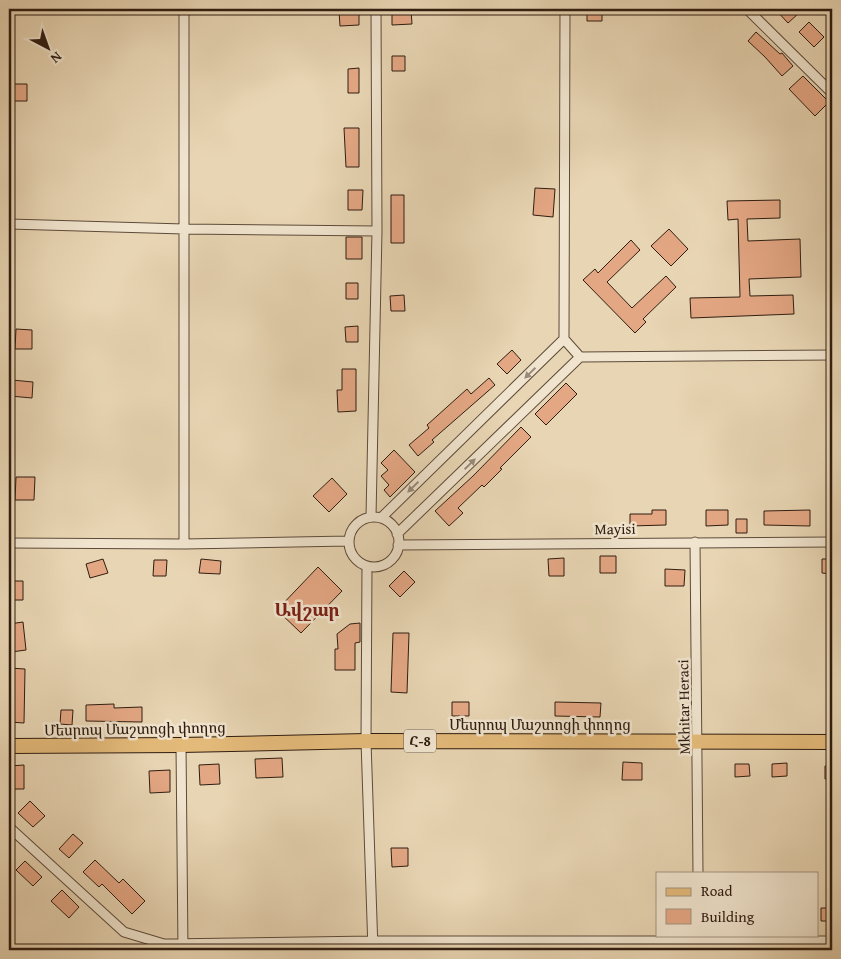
<svg xmlns="http://www.w3.org/2000/svg" width="841" height="959" font-family="'Gentium Book Plus','Noto Serif Armenian',serif">
<rect width="100%" height="100%" fill="#e8d5b3"/>
<filter id="stains"><feTurbulence type="fractalNoise" baseFrequency=".004" numOctaves="4"/><feColorMatrix values="0 0 0 0 .2 0 0 0 0 .09 0 0 0 0 .02 0 0 0 .5 -.17"/></filter>
<radialGradient id="worn" r=".72"><stop offset=".6" stop-color="#630" stop-opacity="0"/><stop offset="1" stop-color="#630" stop-opacity=".3"/></radialGradient>
<path fill="#e4a784" stroke="#2f1d11" d="M587,9h15v12h-15z
M775,9h20l4,4 -11,10z
M392,10h19l1,14 -20,1z
M339,11h20v14l-19,1z
M809,22l15,15 -10,10 -15,-15z
M756,32l24,22 2,-1 11,13 -11,10 -17,-19 -17,-16z
M392,56h13v15h-13z
M359,68v25h-11v-24z
M803,76l26,26 -14,14 -26,-27z
M11,84h16v17h-16z
M344,128h15v39h-13z
M535,188l20,1 -2,28 -20,-2z
M348,190h15l-1,20h-14z
M391,195h13v48h-13z
M780,200v18l-33,1 1,22 52,-2 1,38 -52,2 1,17 43,-1 1,19 -103,4 -1,-20 50,-1 -2,-78 -10,1 -1,-19z
M669,229l19,20 -17,17 -20,-20z
M346,237h16v22h-16z
M631,240l9,10 -33,32 25,26 34,-32 10,11 -33,32 3,3 -11,11 -52,-53 12,-11 3,4z
M346,283h12v16h-12z
M404,295l1,16h-14l-1,-15z
M358,326v16h-12l-1,-15z
M16,329l16,1v19h-17z
M512,350l9,10 -14,14 -10,-10z
M342,369h14v42l-18,1 -1,-22h5z
M489,378l6,7 -63,55 2,2 -16,14 -9,-11 20,-17 -2,-3 40,-36 4,5z
M12,380l21,2 -1,16 -22,-2z
M566,383l11,11 -31,31 -11,-11z
M521,427l10,10 -31,31 2,1 -18,18 -2,-2 -24,23 5,5 -14,13 -14,-15 38,-35z
M394,450l21,22 -25,25 -6,-7 5,-5 -8,-9 7,-6 -7,-7z
M16,477h19l-1,23h-19z
M332,478l15,16 -18,18 -16,-16z
M652,510h14v15l-36,1v-12h22z
M706,510h22v15l-22,1z
M810,510v16l-46,-1v-14z
M736,519h11v14h-11z
M600,556h16v17h-16z
M564,558v18h-15l-1,-17z
M103,559l5,14 -18,5 -4,-14z
M201,559l20,2 -1,13 -21,-1z
M822,559h10v15l-10,-1z
M154,560h13l-1,16h-13z
M318,567l24,24 -41,42 -24,-23z
M665,569l20,1 -1,16h-19z
M404,571l11,11 -15,15 -11,-11z
M9,581h14v19h-14z
M23,622l3,28 -15,2 -2,-28z
M360,623v19l-5,1v27h-20v-21h3l-1,-15 13,-10z
M393,633h16l-2,60 -16,-1z
M9,668l16,1 -1,54 -15,-1z
M452,702h17v14h-17z
M555,702l46,1 -1,14 -45,-1z
M114,704v4l28,-1v15l-56,-1v-16z
M61,710h12l-1,15 -12,-1z
M282,758l1,19 -27,1 -1,-19z
M623,762l19,1v17h-20z
M787,763v13l-15,1v-13z
M219,764l1,20 -20,1 -1,-20z
M735,764h14l1,12 -15,1z
M24,765v24h-15v-23z
M832,765v13l-7,1v-13z
M170,770v22l-20,1 -1,-22z
M30,801l15,15 -12,11 -15,-14z
M73,834l10,9 -14,15 -10,-9z
M391,848h17v18l-16,1z
M95,860l24,23 4,-4 22,22 -13,13 -30,-30 -3,3 -16,-15z
M25,861l17,16 -9,9 -17,-16z
M62,890l17,17 -10,11 -18,-17z
M821,908h11v13h-11z"/>
<g fill="none" stroke-linecap="round" stroke-linejoin="round">
<defs>
<path id="street" d="M184,9v535
M565,9l-1,330 16,18 252,-2
M747,9l85,84
M9,224l175,5 193,2
M371,517l6,-286 -1,-222
M349 542a25 25 0 1 1 50 0a25 25 0 1 1-50 0Z
M381,518l183,-179
M397,534l183,-177
M695,542l3,331
M9,543l175,1 165,-3
M398,545l434,-3
M367,566l-1,175 7,209
M181,745l2,205
M9,827l115,105 40,12 209,-3h459
M699,935v15"/>
<path id="primary" d="M9,746l172,-1 185,-4 466,1"/>
</defs>
<use href="#street" stroke="#5d4b3a" stroke-width="11"/>
<use href="#primary" stroke="#2f1d11" stroke-width="16"/>
<use href="#street" stroke="#f0e4ce" stroke-width="9"/>
<use href="#primary" stroke="#e4ba7a" stroke-width="14"/>
</g>
<defs><path id="oneway-solid" d="M-6-.8H1V-3.2L6.5 0L1 3.2V.8H-6Z" transform="scale(1.25)"/></defs>
<g fill="#998a79">
<use href="#oneway-solid" transform="translate(530 373) rotate(136)"/>
<use href="#oneway-solid" transform="translate(470 464) rotate(-44)"/>
<use href="#oneway-solid" transform="translate(413 487) rotate(136)"/>
</g>
<g text-anchor="middle" stroke-width="5" stroke-linejoin="round" paint-order="stroke">
<rect fill="#f0e4ce" stroke="#69594a" stroke-width="1" x="404" y="729.5" width="32" height="23" rx="4"/>
<g font-size="14" font-weight="bold" fill="#2f1d11">
<text x="420" y="746">Հ-8</text>
</g>
<g font-size="15" fill="#2f1d11" stroke="#f0e4ce">
<text transform="translate(615 529) rotate(-1)" y="5">Mayisi</text>
<text transform="translate(684 707) rotate(-91)" y="5">Mkhitar Heraci</text>
<text x="540" y="730">Մեսրոպ Մաշտոցի փողոց</text>
<text transform="translate(135 729) rotate(-1)" y="5">Մեսրոպ Մաշտոցի փողոց</text>
</g>
<g font-size="18" font-weight="bold" fill="#7a1f14" stroke="#f0e4ce">
<text x="307" y="616">Ավշար</text>
</g>
</g>
<rect width="841" height="959" fill="none" stroke="#e8d5b3" stroke-width="30"/>
<rect x="10" y="10" width="821" height="939" fill="none" stroke="#2f1d11" stroke-width="2.5"/>
<rect x="15" y="15" width="811" height="929" fill="none" stroke="#2f1d11"/>
<rect x="656" y="872" width="162" height="65" fill="#f0e4ce" stroke="#a39482"/>
<rect x="666" y="888" width="25" height="8" fill="#e4ba7a" stroke="#a39482"/>
<text x="701" y="896" font-size="15" fill="#2f1d11">Road</text>
<rect x="666" y="909" width="25" height="15" fill="#e4a784" stroke="#a39482"/>
<text x="701" y="922" font-size="15" fill="#2f1d11">Building</text>
<g transform="translate(48 48) rotate(139)" stroke="#f0e4ce" stroke-width="4" paint-order="stroke">
<path d="M0-4L9 19L0 12L-9 19Z" fill="#2f1d11"/>
<text y="-8" font-size="14" font-weight="bold" text-anchor="middle" fill="#2f1d11">N</text>
</g>
<rect width="100%" height="100%" filter="url(#stains)"/>
<rect width="100%" height="100%" fill="url(#worn)"/>
</svg>
